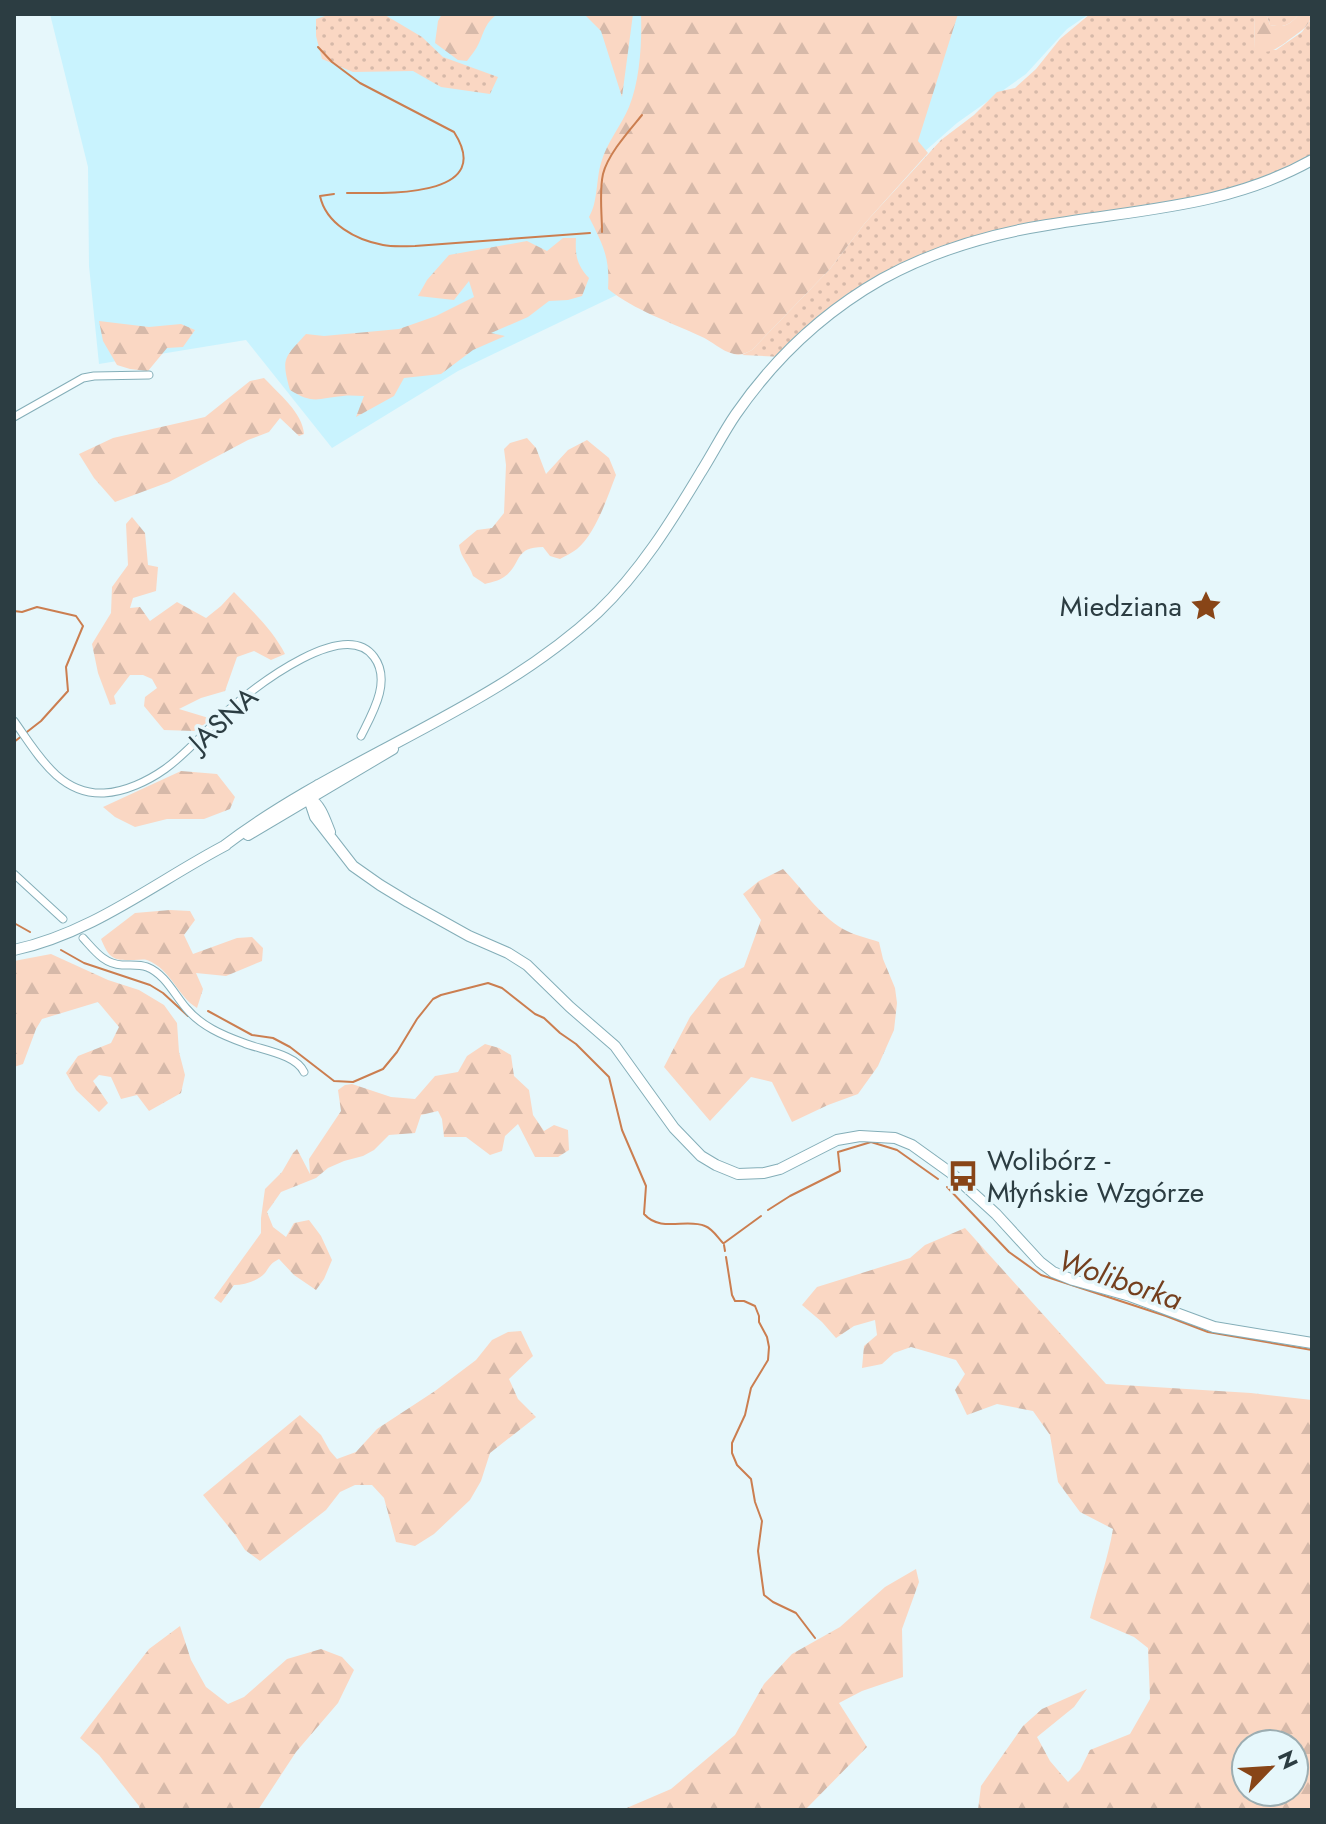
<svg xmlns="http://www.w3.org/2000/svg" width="1326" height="1824" font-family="Jost,sans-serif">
<defs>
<pattern id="grass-dots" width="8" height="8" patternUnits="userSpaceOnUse" patternTransform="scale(2)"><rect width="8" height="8" fill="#fad7c3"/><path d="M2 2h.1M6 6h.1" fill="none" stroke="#d6b9a9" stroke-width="1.8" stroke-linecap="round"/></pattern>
<pattern id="forest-firs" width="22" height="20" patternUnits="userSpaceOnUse" patternTransform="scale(2)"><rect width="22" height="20" fill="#fad7c3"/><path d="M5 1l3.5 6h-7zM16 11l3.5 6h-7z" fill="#d6b9a9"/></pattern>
</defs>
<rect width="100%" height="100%" fill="#e6f7fb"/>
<path fill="#c9f3fe" d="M50,14h1039l-22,15 -41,45 -69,49 -58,51 -274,117 -167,80 -126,77 -86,-108 -147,24 -10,-98 -1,-99z"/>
<path fill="url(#grass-dots)" d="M331,14l54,1 37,22 21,20 55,20 -8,17 -49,-7 -28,-16 -60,1 -31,-13 -6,-23v-17z
M1090,14h165l-1,35 22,1 26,-18 10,-14v142l-68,31 -265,49 -111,48 -86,69 -40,-2 10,-5 78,-81 35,-46 76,-83 33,-25 23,-23 18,-4 21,-19 24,-30z
M1266,14h33c-9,11 -15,14 -29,11z"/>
<path fill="url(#forest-firs)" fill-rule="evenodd" d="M442,14h56c-12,7 -14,18 -19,29 -3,7 -8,12 -12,18l-9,-1 -23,-17 3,-22z
M584,14h49l-11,83 -21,-66z
M641,14h317l-40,127 10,12 -63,70 -35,46 -78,81c-6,3 -11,6 -18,4 -13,-3 -22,-13 -34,-18 -32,-15 -64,-25 -92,-47 2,-32 -5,-44 -19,-72 9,-15 7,-37 12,-54 6,-21 20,-37 28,-56 11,-27 13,-64 12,-93z
M1255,14h11l4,11c14,3 20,0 29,-11h13c-3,13 -11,17 -22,25 -12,9 -21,17 -36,10z
M563,238h13c-1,18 1,27 13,40l-7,18 -14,4 -19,1 -21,16 -37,16 14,3 -32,14 -32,24 -37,4 -10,18 -38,21 8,-21c-7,0 -14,-1 -21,0 -25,2 -29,9 -53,-6 -9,-32 -6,-32 16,-56l18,2 75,-7 37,-13 38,-19 -5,-16 -15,19 -36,-4 9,-16 22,-25 78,-14 20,10z
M99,321l50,6 32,-3 14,6 -12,17 -16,1 -19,23 -18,-2 -13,-4 -14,-24z
M264,378c14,15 39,35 40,56l-5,2 -19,-18 -11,14 -21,8 -79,42 -54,20 -21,-24 -15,-24 34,-16 92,-21 45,-36z
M527,438l9,10 10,26 22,-24 19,-10 22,18 7,17c-9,23 -20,58 -39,74 -5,4 -12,7 -17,10l-10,-3 -7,-9c-30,0 -21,18 -39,30 -5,4 -13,5 -19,7l-12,-8c-4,-13 -12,-17 -14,-31l18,-15 15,-2 12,-15 2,-48 -2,-16 6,-6z
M132,517l13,16 3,32 10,2 -2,24 -23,7 -3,10 10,-1 10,14 27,-19 29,16 15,-12 13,-14c18,19 39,38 51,62l-14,6 -17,-9 -17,6 -12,34 -24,7 -22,11 33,10 -18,12 -30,-1 -20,-24 1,-9 12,-9 -5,-9 -9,-4h-13l-16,21 2,8 -6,1 -12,-32 -6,-29 19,-31 1,-26 16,-22 -2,-41z
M181,771l36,3 18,23 -5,12 -26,10h-37l-32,8 -20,-10 -12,-10z
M783,869c19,19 36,46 60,60 10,6 25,9 36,13l4,17 12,29 2,15 -3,27 -16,36 -20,28 -30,11 -36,17 -20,-40 -21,-5 -41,44 -46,-54 26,-50 30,-38 24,-12 17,-47 -18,-26 16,-13z
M170,910l20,1 5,9 -11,15 9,19 44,-16 15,-1 11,11 -1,13 -36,15 -30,-3 7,16 -6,19c-20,-12 -25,-38 -50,-48 -4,-1 -9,0 -13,0 -21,1 -25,-2 -33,-21l34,-26z
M51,954l57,26 31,10 25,15 13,18 2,29 6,23 -4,18 -32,18 -12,-16 -16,4 -10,-22 -12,-2 -6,6 15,22 -9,9 -23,-22 -10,-17 12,-17 33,-13 8,-16 -21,-25 -56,17 -6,10 -13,35 -9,3v-106z
M485,1044l14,4 12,7 3,21 15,14 4,25 11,16 10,-6 14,5 1,20 -11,7h-23l-17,-33 -13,12 -3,15 -12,4 -24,-18h-22l-2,-18 -4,-8 -17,4 -6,18 -26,2 -15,15 -11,6 -19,5 -16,7 -12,10 -35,14 -14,20 6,15 13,10 8,-14 15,-3 12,16 11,24 -8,19 -8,11 -22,-15 -15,-16c-8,4 -9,7 -14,14 -7,8 -21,12 -31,12l-13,18 -7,-5 47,-65v-15l4,-29 17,-17 11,-19 4,-4 13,25 -1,-15 32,-48 -3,-21 7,-5 7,-1 39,13 24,2 20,-23 23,-4 9,-16z
M965,1228l141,156 145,9 61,7v410h-334l3,-24 42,-60 19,-17 45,-20 -13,18 -37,30 13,24 18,21 12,-12 10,-20 40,-16 20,-35 -2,-51 -14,-11 -44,-19c7,-30 18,-59 23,-89l-33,-17 -22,-30 -8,-47 -17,-24 -36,-7 -30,11 -12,-25 10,-16 -9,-14 -45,-13 -17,6 -12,11 -20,4 2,-22 13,-11 -2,-15 -21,6 -18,12 -14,-16 -20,-17 15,-18 93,-29 15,-13zM1246,1744h48v48h-48z
M521,1331l12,25 -24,23 9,20 18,18 -46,36 -9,28 -11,19 -36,34 -19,12 -19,-4 -12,-44 -12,-13h-17l-15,7 -14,18 -66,51 -15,-11 -9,-14 -33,-41 97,-80 21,20 9,16 7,8 19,-7 21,-23 58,-38 41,-31 16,-20 16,-8z
M916,1569l3,13 -17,47 1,48 -41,14 -23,12 28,44 -62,63h-183l49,-21 64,-54 29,-51 28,-30 48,-27 45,-40z
M180,1626l11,34 15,27 22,17 16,-7 43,-38 34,-10 21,8 12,13 -16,33 -42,49 -38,58h-118l-1,-4 -40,-51 -19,-17 69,-89z"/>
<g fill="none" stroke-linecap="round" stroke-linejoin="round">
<path stroke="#cb7e50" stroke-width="2" d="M318,47l14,15 28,21 94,49c43,67 -70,61 -107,61
M334,194l-14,2c6,28 36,44 63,49 10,2 21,1 32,1l175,-13
M602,232c0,-19 -3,-40 1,-58 5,-20 26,-43 39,-59
M14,611l8,1 15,-5 39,9 7,10 -17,41 2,24 -27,30 -27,21
M14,923l16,9
M61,950l23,13 66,22 13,8 25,23
M208,1011l44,24 21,3 17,9 44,34 19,1 30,-13 14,-17 20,-33 16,-20 8,-4 47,-12 14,5 33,26 9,4 16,15 16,11 33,33 13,53 24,56 -2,28c17,19 42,4 61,12 8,3 13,12 18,17
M947,1187l62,65 32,23 125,41 42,16 104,18
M768,1210l22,-14 50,-25 -2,-19 33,-10 26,8 41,29
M724,1243l37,-27
M724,1245l1,6
M726,1257l6,38 3,6h9l11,5 4,10v6l8,15 2,10 -1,13 -17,28 -6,27 -13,28v10l5,12 14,14 4,23 7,19 -4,30 6,44 9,7 23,11 19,25"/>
<defs>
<path id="minor" d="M14,417l69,-39 11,-2 55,-1
M14,721c23,32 45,74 90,72 21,-1 44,-12 61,-24 25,-18 44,-43 67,-62 26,-22 113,-90 142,-50 18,24 -2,57 -13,79
M14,874l49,45
M83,938c12,13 21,26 39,27 8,0 18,-1 25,2 18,7 27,27 39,41 15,18 36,27 58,35 17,7 52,11 60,29"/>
<path id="secondary" d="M318,785l-8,17 5,15 38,49 27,19 28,17 61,34 39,17 19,12 43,42 45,39 59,82 27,28 15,9 22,9 26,-1 16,-4 57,-29 23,-4 35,2 17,7 39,28 45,41 44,48 13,10 20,8 57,16 84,31 98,16
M310,799c11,6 15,21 20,33
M248,835l145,-86
M224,846c117,-89 265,-133 374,-234 42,-40 73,-90 103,-140 12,-19 22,-39 35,-58 38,-55 88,-102 146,-135 51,-28 108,-45 165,-54 93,-16 181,-18 265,-65
M14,950c79,-17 143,-69 212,-105"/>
</defs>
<use href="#minor" stroke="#84aeb8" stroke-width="9"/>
<use href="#secondary" stroke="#84aeb8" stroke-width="12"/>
<use href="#minor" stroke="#fff" stroke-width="7"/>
<use href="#secondary" stroke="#fff" stroke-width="10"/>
</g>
<defs>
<symbol id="sight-bare" viewBox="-9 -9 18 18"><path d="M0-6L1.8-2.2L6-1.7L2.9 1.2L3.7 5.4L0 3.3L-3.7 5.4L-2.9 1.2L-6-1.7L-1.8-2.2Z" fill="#884517" stroke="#e6f7fb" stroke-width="2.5" paint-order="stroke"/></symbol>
<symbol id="bus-bare" viewBox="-9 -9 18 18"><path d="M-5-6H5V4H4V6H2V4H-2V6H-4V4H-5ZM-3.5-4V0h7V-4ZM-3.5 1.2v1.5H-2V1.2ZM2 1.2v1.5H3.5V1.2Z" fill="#884517" stroke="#e6f7fb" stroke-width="2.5" paint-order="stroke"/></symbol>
</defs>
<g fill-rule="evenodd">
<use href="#sight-bare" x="1184" y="584" width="44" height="44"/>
<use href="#bus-bare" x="941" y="1154" width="44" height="44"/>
</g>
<g text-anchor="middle" stroke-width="7" stroke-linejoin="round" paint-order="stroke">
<g font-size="28" fill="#2c3d42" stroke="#e6f7fb" text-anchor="end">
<text x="1182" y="616">Miedziana</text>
<text x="987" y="1170" text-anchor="start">Wolibórz -<tspan x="987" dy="32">Młyńskie Wzgórze</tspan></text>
</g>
<g font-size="28" fill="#2c3d42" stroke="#e6f7fb">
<text transform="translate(223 719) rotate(-42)" y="10">JASNA</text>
</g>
<g font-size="30" font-style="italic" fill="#743f1e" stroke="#e6f7fb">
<text transform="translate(1120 1280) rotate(19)" y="10">Woliborka</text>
</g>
</g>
<rect width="1326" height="1824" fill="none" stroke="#2c3d42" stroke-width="32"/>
<g transform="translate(1270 1768) rotate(65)"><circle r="38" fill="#e6f7fb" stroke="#9cadb1" stroke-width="2"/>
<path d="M0-6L14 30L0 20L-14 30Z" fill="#884517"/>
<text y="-12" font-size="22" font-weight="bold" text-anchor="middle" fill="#2c3d42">N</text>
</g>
</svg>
